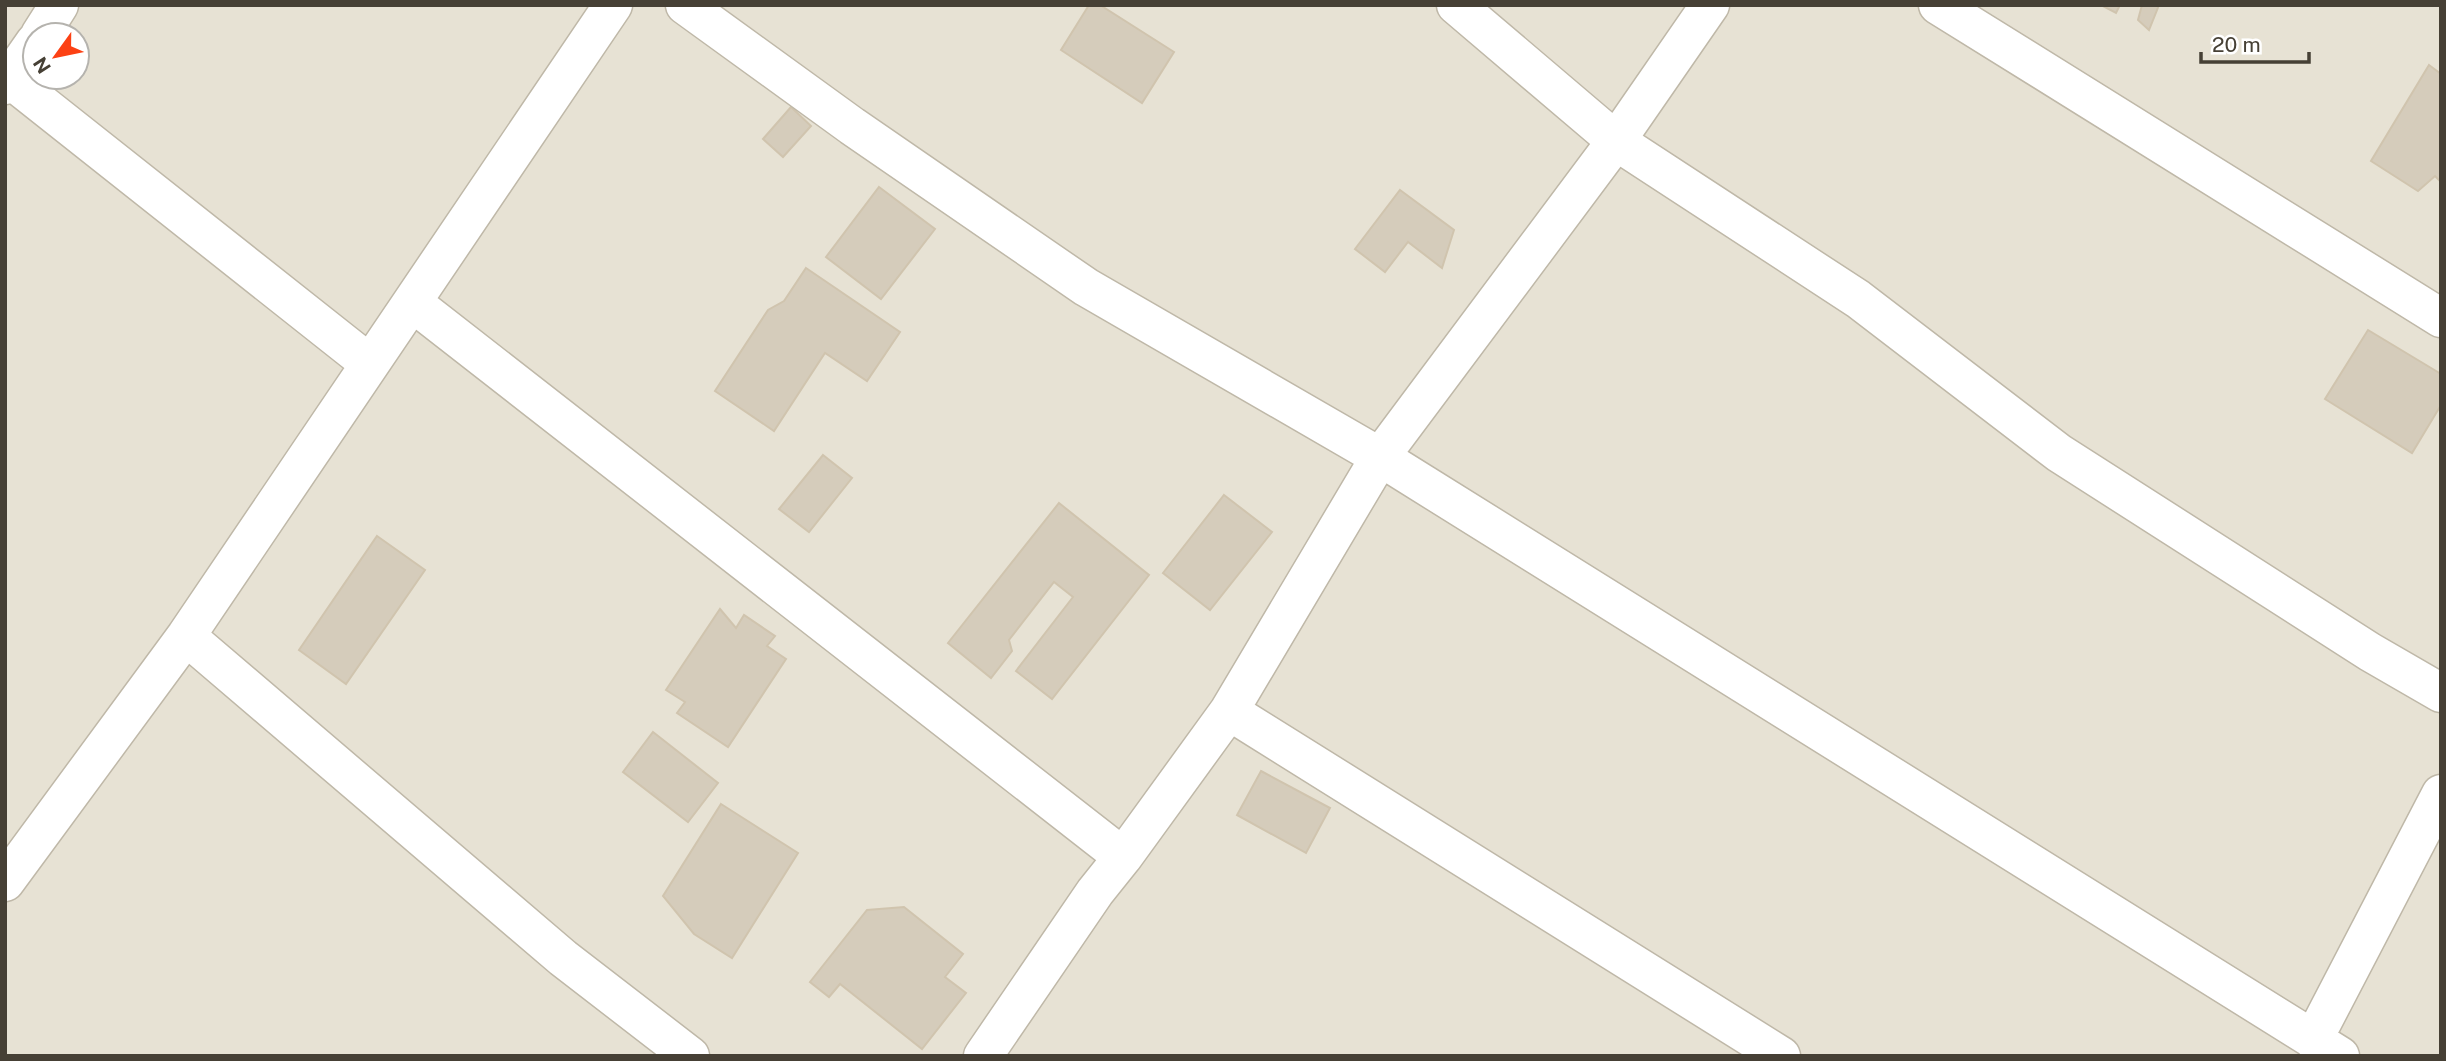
<svg xmlns="http://www.w3.org/2000/svg" width="2446" height="1061" font-family="'Public Sans',sans-serif">
<rect width="100%" height="100%" fill="#f3f0e6"/>
<path fill="#e7e2d4" fill-rule="evenodd" d="M5,5h2436v1051h-2436zM35,35h42v42h-42z"/>
<path fill="#d5ccbb" stroke="#d0c4ae" stroke-width="2" d="M1089,5h11l74,47 -32,51 -81,-53z
M2101,5h19l-4,8z
M2142,5h17l-10,25 -11,-10z
M2429,65l12,9v108l-6,-6 -17,15 -47,-30z
M791,107l20,19 -28,31 -20,-18z
M879,187l56,42 -54,70 -55,-42z
M1400,190l54,40 -12,38 -34,-26 -23,30 -30,-23z
M806,268l94,64 -33,49 -42,-28 -51,78 -59,-40 53,-81 16,-9z
M2368,330l73,44v31l-29,48 -87,-54z
M823,455l29,23 -43,54 -30,-23z
M1224,495l48,37 -62,78 -47,-37z
M1059,503l90,72 -97,124 -36,-28 57,-74 -19,-15 -45,58 3,11 -21,27 -43,-35z
M377,536l48,34 -79,114 -47,-34z
M720,609l16,19 8,-13 31,21 -8,10 19,13 -58,88 -51,-34 8,-11 -19,-12z
M653,732l65,51 -30,39 -65,-50z
M1261,771l69,37 -24,45 -69,-38z
M721,804l77,49 -66,105 -38,-24 -31,-38z
M904,907l59,47 -18,23 21,16 -44,56 -82,-65 -11,13 -19,-15 57,-72z"/>
<g fill="none" stroke-linecap="round" stroke-linejoin="round">
<defs>
<path id="minor" d="M685,5l167,121 234,161 294,170 960,599
M1456,5l160,136 242,158 201,154 311,199 71,41
M1938,5l503,313
M40,35l19,-30
M5,75l365,289
M5,85l30,-43
M413,303l710,554
M186,636l377,322 127,98
M1229,711l552,345
M5,882l181,-246 427,-631
M2313,1040l128,-246
M983,1056l112,-164 28,-35 106,-146 151,-254 236,-316 94,-136"/>
</defs>
<use href="#minor" stroke="#bfb8a8" stroke-width="41"/>
<use href="#minor" stroke="#fff" stroke-width="38"/>
</g>
<rect width="2446" height="1061" fill="none" stroke="#464035" stroke-width="14"/>
<g transform="translate(56 56) rotate(237)"><circle r="33" fill="#ffffff" stroke="#b5b3ae" stroke-width="2"/>
<path d="M0-5L12 26L0 18L-12 26Z" fill="#fc4114"/>
<text y="-10" font-size="19" font-weight="bold" text-anchor="middle" fill="#464035">N</text>
</g>
<path d="M2201 52v10h108v-10" fill="none" stroke="#464035" stroke-width="3.5"/>
<text x="2212" y="52" font-size="21" fill="#464035" stroke="#ffffff" stroke-width="5" paint-order="stroke">20 m</text>
</svg>
